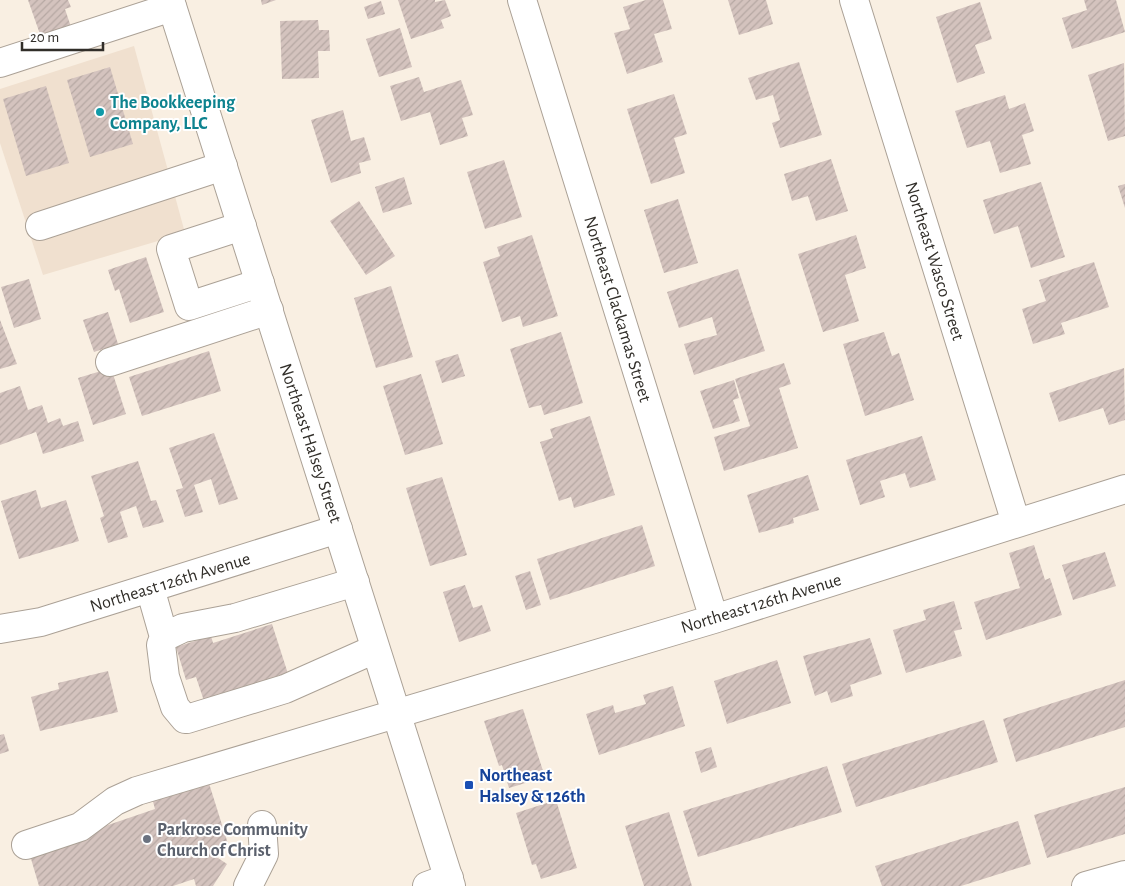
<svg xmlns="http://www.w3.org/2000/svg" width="1125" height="886" font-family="'Alegreya Sans',sans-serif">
<defs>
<pattern id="building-hatch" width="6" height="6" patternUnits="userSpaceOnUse" patternTransform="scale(1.25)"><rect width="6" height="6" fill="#d4c3be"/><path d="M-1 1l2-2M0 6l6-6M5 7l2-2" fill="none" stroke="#b6a8a3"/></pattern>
</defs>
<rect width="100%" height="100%" fill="#f9efe2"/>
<path fill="#f0e0cf" d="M134,46l51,187 -142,42 -43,-132v-54z"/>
<path fill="url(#building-hatch)" d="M28,0h40l3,7 -6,2 6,18 -30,10z
M261,0h15l-14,5z
M398,0h37v2l10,-2 6,16 -10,4 3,8 -33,11z
M646,0h17l9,29 -18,5 9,28 -36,12 -13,-41 16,-4 -7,-22z
M728,0h38l7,24 -34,11z
M1084,0h32l9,32 -53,17 -10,-31 25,-8z
M381,1l4,13 -17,5 -4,-12z
M980,2l12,37 -17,6 10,28 -28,10 -21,-66z
M318,20l1,10h10l1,21h-12l1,27 -37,1 -2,-58z
M400,28l12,39 -33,10 -13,-38z
M799,62l23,73 -42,13 -8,-25 8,-3 -7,-25 -17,5 -8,-22z
M1124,63l1,73 -17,5 -20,-66z
M110,67l23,77 -43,13 -23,-77z
M419,77l5,15 37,-12 12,35 -11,3 6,18 -28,9 -10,-33 -29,9 -11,-35z
M46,86l23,77 -43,13 -23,-77z
M674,94l13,40 -13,4 11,35 -34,11 -24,-75z
M1005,95l4,14 16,-6 9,28 -12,4 9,29 -31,9 -10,-32 -23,7 -12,-37z
M343,110l8,31 13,-4 7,23 -12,3 2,10 -30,10 -20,-63z
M831,159l17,52 -32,10 -8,-25 -16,5 -8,-27z
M504,160l18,57 -37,12 -18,-57z
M404,177l8,27 -29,9 -8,-26z
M1041,182l24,75 -34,11 -13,-42 -24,8 -11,-34z
M1125,184v24l-7,-22z
M678,199l20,64 -34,10 -20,-63z
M359,201l36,55 -29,19 -36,-54z
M532,235l26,81 -35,11 -3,-11 -18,6 -19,-60 17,-6 -3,-9z
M856,235l10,33 -21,7 14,46 -36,11 -25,-78z
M146,257l18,55 -34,11 -11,-34 -4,2 -7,-21z
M1094,262l15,45 -48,16 4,11 -32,10 -11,-35 24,-8 -7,-21z
M738,269l27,82 -71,24 -10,-31 33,-9 -5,-18 -33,11 -12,-36z
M29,279l12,40 -27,9 -13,-41z
M391,286l22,71 -37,11 -22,-70z
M108,312l10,32 -24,8 -11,-32z
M0,320l17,44 -17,5z
M561,332l22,71 -39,12 -3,-10 -12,3 -19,-59z
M884,332l8,24 7,-3 15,47 -49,16 -22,-72z
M209,351l12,40 -79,25 -13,-39z
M458,354l7,22 -23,7 -7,-22z
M784,363l7,21 -12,4 19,60 -74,23 -10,-34 36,-11 -15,-47z
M111,368l15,46 -33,11 -15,-47z
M1124,368l1,52 -16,5 -6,-17 -44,14 -10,-29z
M421,374l22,70 -38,11 -22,-69z
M734,380l5,18 -6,2 7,21 -27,8 -13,-38z
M20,386l8,24 14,-5 6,18 12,-5 3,8 15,-5 6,20 -41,13 -7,-22 -36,13v-52z
M590,416l25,79 -41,13 -3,-11 -12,4 -19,-59 13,-4 -3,-9z
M214,433l24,66 -19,6 -8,-26 -17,6 9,27 -18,5 -9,-27 7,-2 -14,-40z
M922,436l14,44 -26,8 -5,-15 -25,8 5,16 -25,8 -14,-45z
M138,461l13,40 5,-1 8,22 -21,6 -7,-22 -16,6 8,25 -20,6 -8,-25 4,-2 -13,-40z
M808,475l11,35 -26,8 1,5 -35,10 -12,-38z
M442,477l25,78 -37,11 -24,-78z
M36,490l5,18 25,-8 13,41 -60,18 -18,-58z
M642,525l13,41 -105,34 -13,-41z
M1034,545l11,35 5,-2 12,37 -76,25 -12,-38 46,-14 -11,-35z
M1105,552l11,34 -43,14 -11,-35z
M530,571l11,34 -15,5 -11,-34z
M465,585l8,23 9,-3 9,26 -32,11 -16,-50z
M954,601l8,28 -8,2 8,25 -56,17 -13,-43 33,-10 -3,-10z
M272,624l18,56 -84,27 -10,-30 -10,3 -10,-33 35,-11 2,7z
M870,638l12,36 -32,11 3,11 -22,7 -4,-12 -12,5 -12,-40z
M777,660l14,43 -64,21 -13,-43z
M108,671l10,41 -78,19 -9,-34 28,-8 -1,-6z
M1125,680v47l-109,35 -13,-43z
M673,686l12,40 -86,29 -13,-41 27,-9 2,8 31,-9 -3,-9z
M523,709l22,68 -36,11 -7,-23 -3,1 -15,-45z
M984,720l14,42 -142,45 -14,-43z
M4,734l5,17 -9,3v-19z
M711,747l6,20 -16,6 -6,-21z
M827,766l15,46 -144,45 -15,-46z
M207,777l22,70 -10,4 -4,5 12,8 -14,22h-17l-2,-7 -21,7h-134l-10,-34 126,-43 -4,-15z
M1125,787v47l-78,24 -13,-43z
M556,800l21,68 -36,11 -5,-15 -4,1 -16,-52z
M669,812l23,74h-48l-19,-60z
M1018,821l13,43 -70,22h-79l-7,-20z"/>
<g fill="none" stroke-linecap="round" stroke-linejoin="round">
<defs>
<path id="minor" d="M522,0l192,619
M854,0l162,523
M0,63l172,-56
M40,226l183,-60
M242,226l-71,23 18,57 71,-23
M110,362l159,-52
M355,582l-120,36 -52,10 -19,9 -3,8 4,32 10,30 10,12h2l98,-30 90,-40
M150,588l14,49
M0,629l41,-7 297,-93
M26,845l54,-18 35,-26 22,-10 577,-172 411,-130
M248,886l16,-32 -2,-29
M427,886l22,-8
M1086,886l39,-11"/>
<path id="major" d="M170,0l281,886"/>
</defs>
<use href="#minor" stroke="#aba196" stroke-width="30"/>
<use href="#major" stroke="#aba196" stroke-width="30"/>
<use href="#minor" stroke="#fff" stroke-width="28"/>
<use href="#major" stroke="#fff" stroke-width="28"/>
</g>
<circle fill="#0f9aa8" stroke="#fff" stroke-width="2" cx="100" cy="112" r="5"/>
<rect fill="#1a4fb4" stroke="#fff" stroke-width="2" x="464" y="780" width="10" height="10" rx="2.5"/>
<circle fill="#6b7280" stroke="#fff" stroke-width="2" cx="147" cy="839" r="5"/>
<g text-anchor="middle" stroke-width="4" stroke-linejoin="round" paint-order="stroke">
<g font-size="18" font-weight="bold" fill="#0d838f" stroke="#fff" text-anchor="start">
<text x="110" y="108">The Bookkeeping<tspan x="110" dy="21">Company, LLC</tspan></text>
</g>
<g font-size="18" fill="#312e29" stroke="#fff">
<text transform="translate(935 261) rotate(73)" y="6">Northeast Wasco Street</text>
<text transform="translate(618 309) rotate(73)" y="6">Northeast Clackamas Street</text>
<text transform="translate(311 443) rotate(72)" y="6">Northeast Halsey Street</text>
<text transform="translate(170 582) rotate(-17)" y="6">Northeast 126th Avenue</text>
<text transform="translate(761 603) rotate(-17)" y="6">Northeast 126th Avenue</text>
</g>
<g font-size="18" font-weight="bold" fill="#164399" stroke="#fff" text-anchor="start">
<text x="479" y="781">Northeast<tspan x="479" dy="21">Halsey &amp; 126th</tspan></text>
</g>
<g font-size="18" font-weight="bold" fill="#5b616d" stroke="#fff" text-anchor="start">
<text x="157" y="835">Parkrose Community<tspan x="157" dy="21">Church of Christ</tspan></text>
</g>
</g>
<path d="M22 42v8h81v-8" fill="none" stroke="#312e29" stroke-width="2.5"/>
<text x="30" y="42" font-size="15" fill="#312e29" stroke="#ffffff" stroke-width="4" paint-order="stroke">20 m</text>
</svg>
